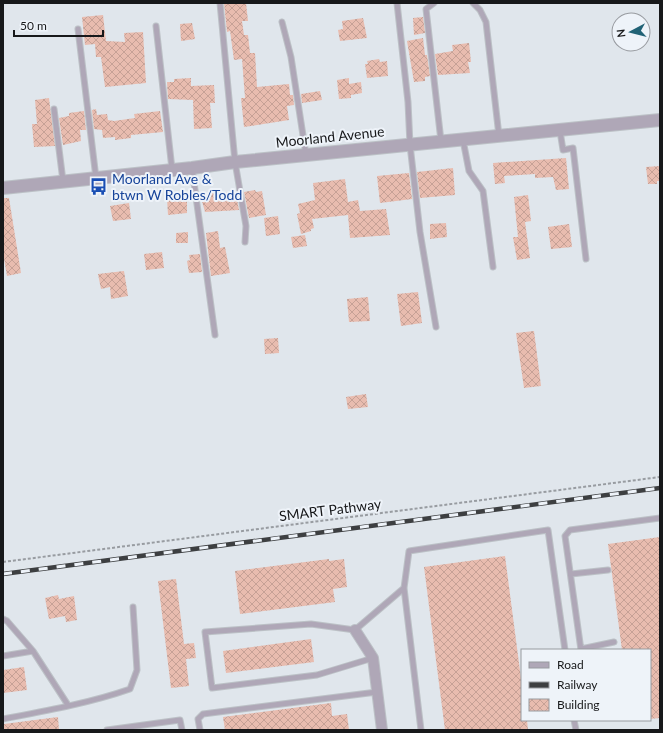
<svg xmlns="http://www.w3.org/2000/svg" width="663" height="733" font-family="Lato,sans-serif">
<defs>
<pattern id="building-cross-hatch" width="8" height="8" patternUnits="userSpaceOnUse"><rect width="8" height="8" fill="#e8bcaf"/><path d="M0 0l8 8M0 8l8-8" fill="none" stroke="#c6a196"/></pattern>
</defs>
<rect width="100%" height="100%" fill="#e0e6ec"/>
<path fill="url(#building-cross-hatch)" d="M224,3h22l2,18h-6l2,14h4l2,18h5l2,34 32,-3 1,11h3l1,10 -7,1 2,14 -45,7 -3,-29h4l-3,-39 -8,1 -4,-29 -3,1z
M103,15l3,26 19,1 -1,-9 19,-1 3,51 -41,4 -4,-30h-5l-1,-13 -10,1 -3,-28z
M423,17l2,16 -11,2 -1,-17z
M363,18l4,20 -27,3 -2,-11 5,-1 -1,-8z
M192,23l3,16 -14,2 -1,-17z
M423,38l2,17h2l3,21 -5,1v4l-11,1 -7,-41z
M469,43l2,19h-3l2,11 -32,2 -3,-21 18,-3 -1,-6z
M379,59l1,3 7,-1 1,15 -21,2 -2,-14h3l-1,-3z
M191,78v8l23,-1 1,18h-5l2,25 -18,1 -1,-29 -25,-1 -1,-17h7v-3z
M349,78v6l12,-2 1,11 -11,2v3l-12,1 -2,-19z
M320,91l2,9 -20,3 -1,-9z
M49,98l6,48 -21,1 -2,-23h5l-2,-24z
M96,109l1,6 10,-1 1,6 6,1 21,-3 -1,-4 26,-3 3,21 -32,3v3l-16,2v-3l-12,1 -1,-8 -8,-1 -2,-19z
M84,111l2,19h-6l1,11 -18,4 -4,-27 10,-2v-3z
M566,158l3,31 -13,1 -3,-13 -18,1v-4l-31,2 1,7 -10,1 -2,-21z
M660,166v15h-3v3h-9l-2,-17z
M453,168l2,27 -35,3 -3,-26z
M409,173l3,26 -32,4 -3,-27z
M345,179l3,23 10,-2 2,11 26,-2 4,26 -40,3 -2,-23 -36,4 2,9 -3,1v2l-10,3 -4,-20 3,-1 -2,-9 17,-4 -2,-17z
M255,190l1,2 6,-1 4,24 -17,3 -5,-26z
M228,192v2l8,-1 3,17 -34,2 -5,-18z
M528,195l3,26 -6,1 5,36 -13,2 -4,-23h5l-4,-40z
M187,196v17l-19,2 -1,-17z
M3,198h6l12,75 -14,3 -4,-23z
M129,203l2,16 -18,2 -3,-15z
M278,216l2,18 -14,2 -2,-18z
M446,223l1,14 -17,2v-15z
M569,224l3,23 -21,2 -3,-22z
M218,231l2,17 5,-1 5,26 -19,3 -5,-43z
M188,232v11h-12v-10z
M305,235l2,11 -14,2 -2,-11z
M162,252l2,16 -18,2 -2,-16z
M200,254l2,18 -13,1 -2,-12 3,-1 -1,-5z
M124,271l4,25 -17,3 -1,-12 -9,2 -3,-15z
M418,292l4,31 -21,3 -4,-32z
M368,297l2,24 -21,1 -2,-23z
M534,331l7,55 -17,2 -8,-55z
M278,338l1,15 -14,1 -1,-15z
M366,394l2,13 -20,2 -2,-12z
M660,537v181l-10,1v-69h-28l-14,-106z
M505,556l17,130v34h5l1,10h-83l-21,-163z
M329,559v2l15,-2 3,28 -14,2 2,13 -95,12 -5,-43z
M176,579l8,65 10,-1 2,15 -10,1 3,27 -18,2 -13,-107z
M58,595l1,4 15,-3 3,24 -11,2 -1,-6 -16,3 -4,-21z
M311,639l3,23 -88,11 -3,-22z
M24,667l3,23 -24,3v-23z
M331,703l1,13 15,-2 2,16h-124l-2,-13z
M58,717l1,13h-55v-6z"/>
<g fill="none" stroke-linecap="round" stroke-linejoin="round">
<defs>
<path id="service" d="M220,3l15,159 11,64 -1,16
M397,3l11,99 2,43 10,87 16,95
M434,3l-8,6 15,132
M473,3l7,7 6,12 13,114
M282,22l9,35 15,98
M156,26l16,143
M78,29l18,149
M54,109l9,72
M560,131l3,19 10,-2 13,111
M463,140l6,31 14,20 10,76
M192,168l23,167
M571,574l37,-4
M3,619l4,2 26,30
M581,649l33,-7
M581,650l-16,-114 5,-6 90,-12
M3,656l30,-5 35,54
M373,658l-56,17 -105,13 -7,-56 106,-8 44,6 49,-42
M3,719c42,-8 87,-16 127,-30l7,-19 -4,-63
M574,720l2,10
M107,730l73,-10 2,10
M200,730l-2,-11 5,-5 174,-22
M421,730l-17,-142 5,-37 139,-21 17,120"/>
<path id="minor" d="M355,630l18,28 9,72"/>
<path id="tertiary" d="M3,188l189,-20 43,-6 425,-42"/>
</defs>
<use href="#service" stroke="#bcc1c6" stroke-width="7"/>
<use href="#minor" stroke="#bcc1c6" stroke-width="12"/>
<use href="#tertiary" stroke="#bcc1c6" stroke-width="14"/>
<path stroke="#989ca1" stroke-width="2" stroke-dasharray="3 2" stroke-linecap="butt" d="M3,562l657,-85"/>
<use href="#service" stroke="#afa7b7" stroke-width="5"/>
<use href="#minor" stroke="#afa7b7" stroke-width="10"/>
<use href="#tertiary" stroke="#afa7b7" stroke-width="12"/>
<defs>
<path id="rail" d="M3,574l657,-86"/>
</defs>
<use href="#rail" stroke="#3d3f41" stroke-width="4.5"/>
<use href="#rail" stroke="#eef3f9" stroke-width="3" stroke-dasharray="9" stroke-linecap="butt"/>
</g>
<defs>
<symbol id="bus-bare" viewBox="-9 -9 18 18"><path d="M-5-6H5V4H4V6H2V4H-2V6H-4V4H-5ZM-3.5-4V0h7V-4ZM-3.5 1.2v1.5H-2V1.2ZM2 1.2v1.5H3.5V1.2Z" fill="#1a4fb4" stroke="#eef3f9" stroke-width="2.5" paint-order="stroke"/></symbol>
</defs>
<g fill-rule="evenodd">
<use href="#bus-bare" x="86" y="174" width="25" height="25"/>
</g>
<g text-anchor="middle" stroke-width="4" stroke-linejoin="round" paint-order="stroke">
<g font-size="14" fill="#17181a" stroke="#eef3f9">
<text transform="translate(330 137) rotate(-6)" y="5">Moorland Avenue</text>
<text transform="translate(330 510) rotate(-7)" y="5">SMART Pathway</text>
</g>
<g font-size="14" fill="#164399" stroke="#eef3f9" text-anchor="start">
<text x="112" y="184">Moorland Ave &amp;<tspan x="112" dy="16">btwn W Robles/Todd</tspan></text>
</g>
</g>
<rect width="663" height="733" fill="none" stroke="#17181a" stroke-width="8"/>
<rect x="521" y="649" width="130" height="72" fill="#eef3f9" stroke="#989ba0"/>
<rect x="529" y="662" width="20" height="6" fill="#afa7b7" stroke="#989ba0"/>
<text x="557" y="669" font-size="12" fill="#17181a">Road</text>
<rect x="529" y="682" width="20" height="6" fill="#3d3f41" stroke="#989ba0"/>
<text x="557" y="689" font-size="12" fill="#17181a">Railway</text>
<rect x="529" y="699" width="20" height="12" fill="url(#building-cross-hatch)" stroke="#989ba0"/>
<text x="557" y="709" font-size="12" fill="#17181a">Building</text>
<g transform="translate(631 32) rotate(263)"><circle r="19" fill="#eef3f9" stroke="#989ba0"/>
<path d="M0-3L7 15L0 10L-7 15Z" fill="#216276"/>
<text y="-6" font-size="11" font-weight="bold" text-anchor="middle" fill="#17181a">N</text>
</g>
<path d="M14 30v6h89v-6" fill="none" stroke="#17181a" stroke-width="2"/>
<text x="20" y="30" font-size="12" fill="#17181a" stroke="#eef3f9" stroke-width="3" paint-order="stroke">50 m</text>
</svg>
